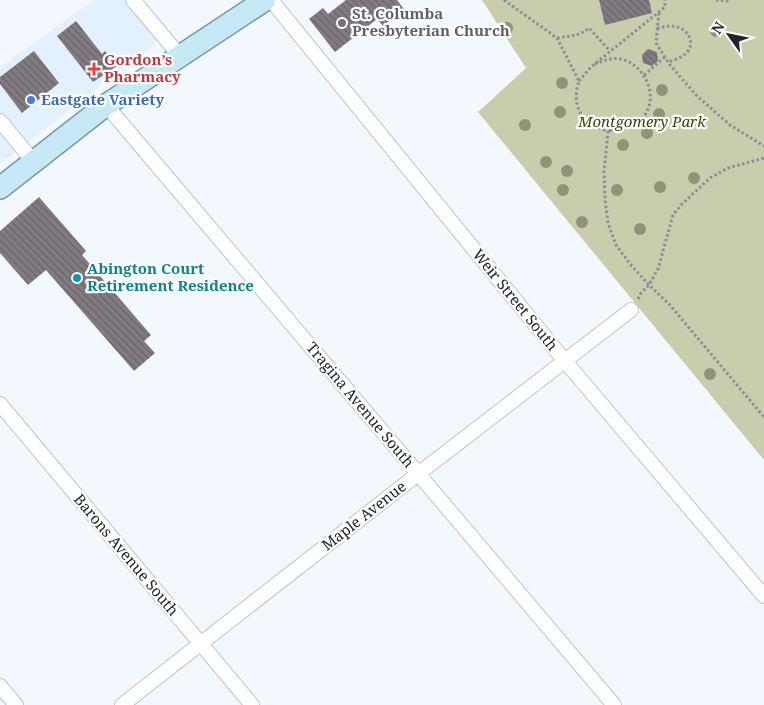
<svg xmlns="http://www.w3.org/2000/svg" width="764" height="705" font-family="'Noto Serif',serif">
<defs>
<pattern id="building-back-hatch" width="6" height="6" patternUnits="userSpaceOnUse" patternTransform="scale(1.25)"><rect width="6" height="6" fill="#827b82"/><path d="M-1 5l2 2M0 0l6 6M5-1l2 2" fill="none" stroke="#6a656a"/></pattern>
</defs>
<rect width="100%" height="100%" fill="#f2f8fe"/>
<path fill="#e3f0fd" d="M94,0h32l31,42 -157,122v-97z"/>
<path fill="#cacdab" d="M482,0h282v460l-286,-348 48,-44z"/>
<path fill="url(#building-back-hatch)" d="M346,0h51l7,9 -21,17 -6,-7 -42,33 -26,-33 14,-11 5,6z
M599,0h50l3,13 -47,12z
M76,21l26,33 3,-3 12,15 -24,16 -36,-46z
M648,49l9,3 1,9 -6,5 -9,-3 -1,-8z
M34,51l25,32 -37,30 -22,-29v-7z
M39,197l47,54 -4,4 69,80 -7,6 11,12 -21,18 -88,-101 -18,15 -28,-32v-22z"/>
<g fill="none" stroke-linecap="round" stroke-linejoin="round">
<defs>
<path id="minor" d="M133,0l47,56
M271,0l293,360 200,236
M106,105l508,600
M0,121l33,40
M0,404l252,301
M0,686l16,19
M122,705l296,-231 213,-164"/>
<path id="primary" d="M0,188l106,-83 159,-105"/>
</defs>
<use href="#minor" stroke="#bdc4cc" stroke-width="16"/>
<use href="#primary" stroke="#759aaa" stroke-width="24"/>
<path stroke="#8b8f94" stroke-width="3" stroke-dasharray="2.5 2.5" stroke-linecap="butt" d="M504,0l53,38 22,43c-8,25 2,43 29,50l-4,41 1,27 3,24 8,22 15,20 18,20 20,19 95,113
M716,0l11,1 2,-1
M659,13l-3,30 14,22 27,31 33,29 34,21
M657,28c7,-1 14,-3 20,-1 10,2 18,14 11,24 -4,6 -13,9 -20,11
M557,38c12,-2 23,-2 32,-10l21,23
M595,64c8,-3 17,-7 26,-5 28,7 41,46 16,64 -9,6 -19,6 -29,8
M644,75l21,-18
M579,81l12,-14 74,-60v-7
M638,299l3,-6 8,-8 9,-16 15,-54 9,-11 28,-26 18,-10 36,-10"/>
<use href="#minor" stroke="#fff" stroke-width="14"/>
<use href="#primary" stroke="#c7e9f7" stroke-width="21"/>
</g>
<g fill="#909377">
<circle cx="507" cy="28" r="6"/>
<circle cx="716" cy="31" r="6"/>
<circle cx="562" cy="83" r="6"/>
<circle cx="662" cy="90" r="6"/>
<circle cx="560" cy="112" r="6"/>
<circle cx="659" cy="114" r="6"/>
<circle cx="525" cy="125" r="6"/>
<circle cx="647" cy="133" r="6"/>
<circle cx="623" cy="145" r="6"/>
<circle cx="546" cy="162" r="6"/>
<circle cx="567" cy="171" r="6"/>
<circle cx="694" cy="178" r="6"/>
<circle cx="660" cy="187" r="6"/>
<circle cx="563" cy="190" r="6"/>
<circle cx="617" cy="190" r="6"/>
<circle cx="582" cy="222" r="6"/>
<circle cx="640" cy="229" r="6"/>
<circle cx="710" cy="374" r="6"/>
</g>
<circle fill="#6b7280" stroke="#fff" stroke-width="2" cx="342" cy="23" r="5"/>
<path fill="#e0444e" stroke="#fff" stroke-width="2" d="M91.5 61.5h5v5h5v5h-5v5h-5v-5h-5v-5h5z"/>
<circle fill="#3f7fe0" stroke="#fff" stroke-width="2" cx="31" cy="100" r="5"/>
<circle fill="#0f9aa8" stroke="#fff" stroke-width="2" cx="77" cy="278" r="5"/>
<g text-anchor="middle" stroke-width="4.5" stroke-linejoin="round" paint-order="stroke">
<g font-size="15" font-weight="bold" fill="#5b616d" stroke="#fff" text-anchor="start">
<text x="352" y="19">St. Columba<tspan x="352" dy="17">Presbyterian Church</tspan></text>
</g>
<g font-size="15" font-weight="bold" fill="#be3a42" stroke="#fff" text-anchor="start">
<text x="104" y="65">Gordon’s<tspan x="104" dy="17">Pharmacy</tspan></text>
</g>
<g font-size="15" font-weight="bold" fill="#366cbe" stroke="#fff" text-anchor="start">
<text x="41" y="105">Eastgate Variety</text>
</g>
<g font-size="15" font-style="italic" fill="#404109" stroke="#fff">
<text x="642" y="127">Montgomery Park</text>
</g>
<g font-size="15" font-weight="bold" fill="#0d838f" stroke="#fff" text-anchor="start">
<text x="87" y="274">Abington Court<tspan x="87" dy="17">Retirement Residence</tspan></text>
</g>
<g font-size="15" fill="#222427" stroke="#fff">
<text transform="translate(515 300) rotate(51)" y="5">Weir Street South</text>
<text transform="translate(360 405) rotate(50)" y="5">Tragina Avenue South</text>
<text transform="translate(364 516) rotate(-38)" y="5">Maple Avenue</text>
<text transform="translate(126 555) rotate(50)" y="5">Barons Avenue South</text>
</g>
</g>
<g transform="translate(729 35) rotate(303)" stroke="#ffffff" stroke-width="4" paint-order="stroke">
<path d="M0-4L9 19L0 12L-9 19Z" fill="#222427"/>
<text y="-8" font-size="14" font-weight="bold" text-anchor="middle" fill="#222427">N</text>
</g>
</svg>
